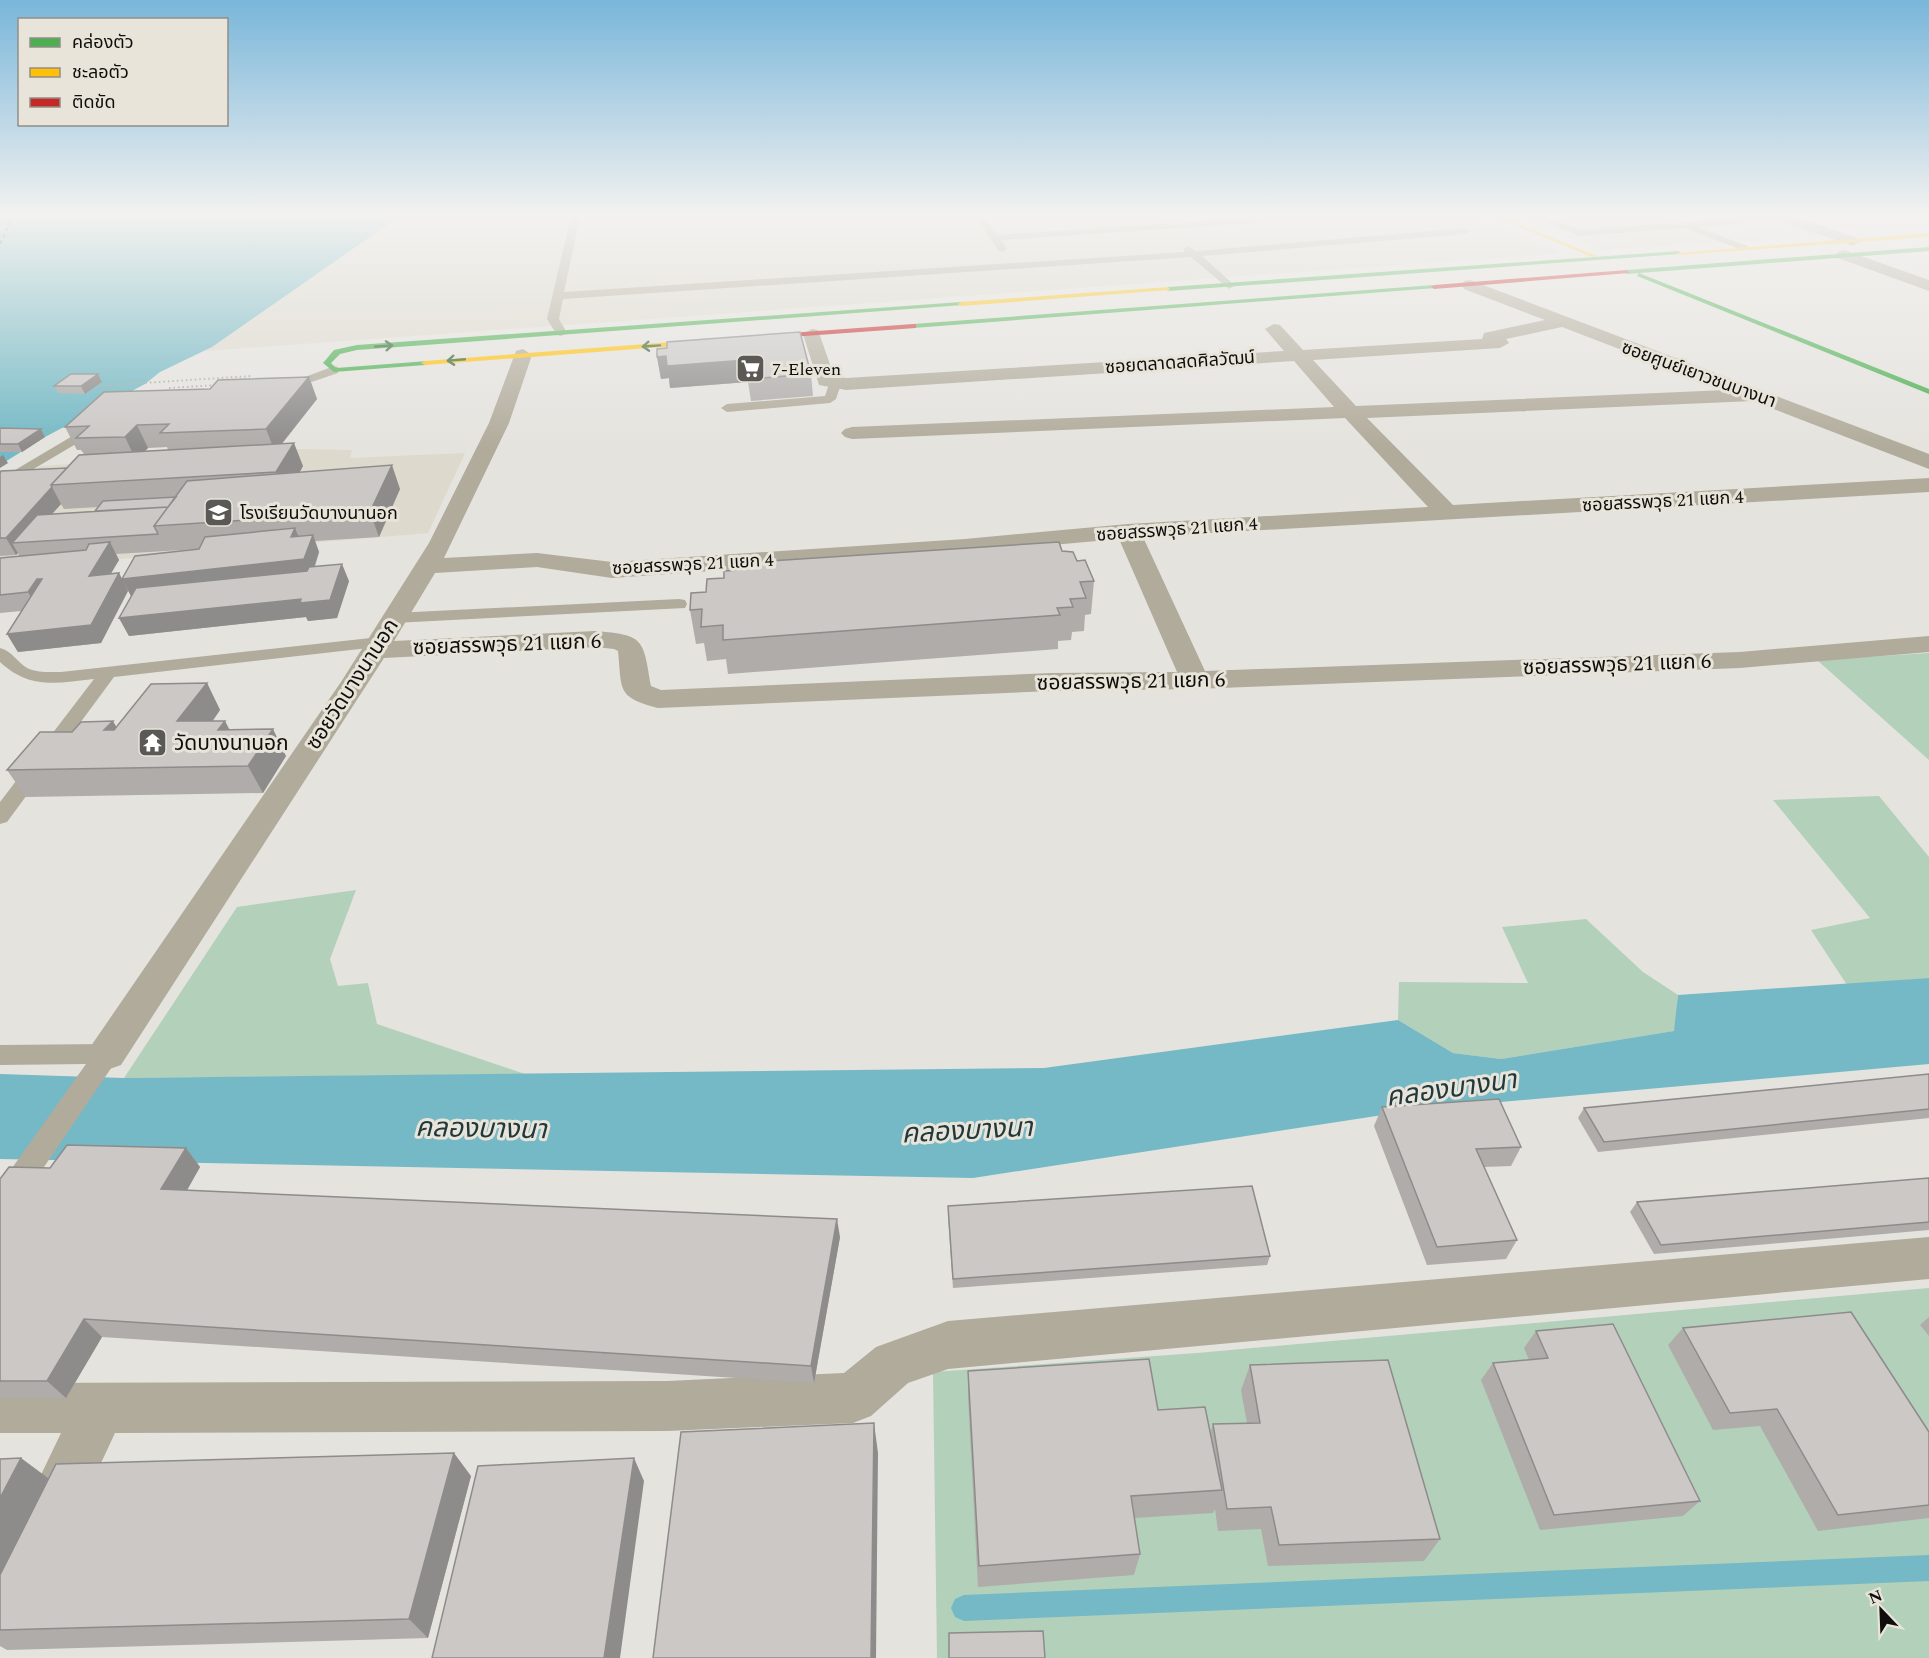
<svg xmlns="http://www.w3.org/2000/svg" width="1929" height="1658" font-family="Spectral,'Noto Sans Thai',serif">
<rect width="100%" height="100%" fill="#e4e3de"/>
<path fill="#ddd9cd" d="M400,216h1071l92,37 -1358,98z
M1516,216h247l62,20 -223,14z
M298,449l54,1 -2,8 115,-5 -37,80 -428,36v-76l41,-27z"/>
<path fill="#b3d0bb" d="M1929,653v107l-112,-100z
M1879,796l50,61v121l-82,7 -36,-55 59,-12 -97,-118z
M356,890l-26,69 8,27 30,-3 9,41 148,50 -401,4 113,-171z
M1586,919l57,53 35,23 -3,36 -174,28 -48,-6 -55,-33 1,-38 129,1 -26,-56z
M1929,1288v370h-992l-4,-286 264,-19z"/>
<path fill="#74b9c5" d="M0,216h400l-188,131 -52,25 -15,12 -100,53 -45,28z
M1929,978v86l-507,45 -449,69 -973,-19v-85l124,4 920,-10 354,-48 55,33 48,6 173,-28 4,-36z"/>
<g fill="none" stroke-linecap="round" stroke-linejoin="round">
<path fill="#74b9c5" fill-rule="evenodd" d="M1929,1555v26l-965,40 -9,-4 -4,-9 4,-9 9,-4z"/>
<path stroke="#21383c" stroke-width="1.5" stroke-dasharray="4 3" stroke-linecap="butt" d="M0,244l13,-28"/>
<path stroke="#adaba1" stroke-width="2" stroke-dasharray="1.5 3" stroke-linecap="butt" d="M96,386l156,-10
M169,388l48,-3"/>
<path fill="#b1ab9b" fill-rule="evenodd" d="M571,216h9l-16,76 621,-40 -2,-3 5,-3 8,5 269,-23 5,3 -5,3 -263,22 31,28 1,2 -5,3 -38,-32 -628,42 -4,20 8,14 -6,3 -4,-1 -10,-16z
M975,216h9l13,19 281,-19h38l-5,3 -310,21 6,9 -5,3 -3,-1z
M1532,216h12l37,14 158,-12 3,-2h8l2,3 -12,5 -42,3 49,19 2,2 -5,3 -59,-23 -105,8z
M334,366l4,1v6l-56,19 -6,-4z
M835,380l6,4 -5,15 -6,4 -103,9 -6,-4 6,-4 98,-8 4,-12z
M96,422l7,4 -2,3 -101,60v-10z
M679,599l6,1 2,4 -2,4 -291,15 -8,-5 8,-5z
M380,637l6,1 3,4 -3,4 -272,31 -107,145 -7,2v-22l94,-123c-37,4 -64,11 -94,-17v-14c12,3 17,14 27,20 11,5 23,4 34,4z
M107,1044l9,3 4,7 -4,7 -106,156 -10,4v-36l86,-121 -86,1v-20z"/>
<path fill="#b1ab9b" fill-rule="evenodd" d="M1771,216h20l67,22 3,3 -8,5 -5,-2 -75,-25z
M1844,250l85,30v11l-91,-33 -2,-3 2,-3z
M1470,280l459,174v15l-176,-68 -386,17 86,87 476,-27v14l-786,45 62,134 535,-19 189,-16v16l-189,16 -545,21 -144,2 -393,17c-42,-11 -36,-18 -40,-57l-4,-2 -19,-2 -211,11 -263,407 -14,5 -14,-5 -6,-11 6,-11 248,-361 88,-139 60,-120 27,-72 7,-2 9,6 -23,68 -65,135 93,-5 75,9 353,-23 163,-15 300,-17 -83,-89 -493,21 -7,-2 -4,-4 4,-4 7,-2 482,-20 -40,-46 -448,29 -27,-5 -16,-51 9,-5 6,1 16,46 12,2 438,-27 -19,-22 9,-5 6,1 23,25 179,-11 2,-6 61,-13 -81,-31 -2,-4 2,-4zM1562,327l164,63 -370,16 -43,-46 187,-12 9,-5 -3,-4zM1119,539l58,133 -126,1 -390,17 -10,-4c-8,-47 -6,-51 -56,-55l-201,10 41,-68 102,-6 75,11 353,-25z
M1929,1237v42l-981,90 -40,14 -37,33 -18,7 -186,8 -552,2 -42,90 -19,8 -19,-8 -8,-19 34,-71h-61v-50l667,-2 177,-8 32,-26 72,-26z"/>
<path fill="#4caf50" fill-rule="evenodd" d="M1929,247v4l-290,22 290,116v5l-292,-118 2,-3 -12,1 -3,-2 3,-2z
M1679,251l2,3 -513,37 -3,-2 3,-2z
M1434,285l2,3 -523,40 -4,-2 4,-2z
M961,302l2,3 -606,45 -17,4 -9,9 5,5 92,-7 1,2 -4,2 -91,7 -11,-9 11,-13 23,-5z"/>
<path fill="#ffc107" fill-rule="evenodd" d="M1492,216h7l98,40 -5,1z
M1929,233v4l-250,18 -3,-2z
M1168,287l2,3 -209,16 -3,-2 3,-2z
M776,334h3v4l-354,27 -4,-2 4,-2z"/>
<path fill="#c62828" fill-rule="evenodd" d="M1627,270l2,3 -195,16 -3,-2 3,-2z
M913,324h3v4l-140,10 -4,-2 4,-2z"/>
</g>
<path fill="#afacaa" fill-rule="evenodd" d="M657,357l154,17 2,22 -62,5 -3,-19 -78,6 -1,-10 -8,1z
M98,374l4,8 -17,12 -27,-1 -4,-7z
M309,377l8,22 -35,45 21,22 -3,6 100,17 -21,48 -64,4 4,11 -4,15 34,14 -12,37 -29,3 -2,-4 -177,19 -10,-18 12,-22 -9,-17 77,-30 -83,5 3,6 -9,14 9,-1 9,18 -27,52 -83,9 -11,-18 14,-23 -21,2v-55l19,-2 -1,-3 -2,2 -16,1v-83l67,-5 17,-14 -3,-4h-4l-12,-23 145,-38zM167,447l1,3 -23,1 3,-3zM61,504l3,5 35,-2 -4,4 -43,3z
M0,428l41,1 4,8 -23,15h-22z
M1062,551l15,10 17,20 -3,33 -6,1 -1,16 -12,1 -1,8 -13,1v8l-330,25 -2,-15 -19,2 -3,-18 -8,1 -6,-34 16,-18z
M207,683l13,27 -7,11 73,35 -23,37 -237,4 -19,-27 65,-38 44,-5z
M1929,1074v44l-331,34 -20,-34 6,-10z
M1382,1107l139,40 -10,19 -27,1 33,73 -11,19 -79,6 -53,-139z
M186,1148l14,19 -13,23 653,47 -26,146 -712,-46 -36,61h-66v-219l50,-11z
M1929,1178v52l-275,24 -24,-42 7,-10z
M948,1216l322,40 -3,9 -314,23z
M1929,1317v19l-9,-11z
M1683,1328l246,104v86l-111,13 -58,-105 -47,4 -45,-85z
M1536,1331l164,170 -17,15 -143,14 -59,-150 12,-17 36,-3 -5,-12z
M1250,1365l190,174 -16,22 -156,5 -7,-37 -43,2 -3,-22 -2,4 -79,5 6,36 -6,21 -156,12 -10,-191v-25l242,62 3,-9 34,-1 -6,-33z
M0,1459l49,20 422,-3 -43,162 -421,12 -7,-4z"/>
<path fill="#8e8c8b" d="M666,356l79,4 3,22 -78,6 -1,-10 -8,1 -4,-22z
M98,374l4,8 -17,12 -4,-8z
M309,377l8,22 -42,53 -9,-23z
M137,425l11,23 -12,12 -11,-23z
M41,429l4,8 -23,15 -4,-8z
M294,443l9,23 -17,30 -10,-24z
M3,455l5,8 -8,5v-11z
M392,465l8,24 -21,48 -9,-25z
M52,487l9,17 -34,38 -15,1 6,10 -2,2 -10,-17z
M295,528l7,17 -11,-8z
M313,535l6,17 -8,24 -180,20 -9,-17z
M110,542l9,18 -20,34 -10,-18z
M342,564l7,17 -12,37 -29,3 -2,-4 -177,19 -10,-18z
M119,573l9,18 -27,52 -83,9 -11,-18z
M37,579h5l-4,31 -10,-18z
M207,683l13,27 -28,39 -15,-28z
M113,721l16,28 -25,-19z
M225,721l14,27 -21,-18z
M273,729l13,27 -23,37 -15,-27z
M186,1148l14,19 -23,41 -16,-19z
M837,1219l3,18 -26,146 -3,-17z
M84,1319l18,18 -36,61 -19,-17z
M874,1423l4,30 -2,205h-5z
M454,1453l17,23 -43,162 -19,-19z
M21,1458l31,23 -52,103v-86z
M634,1458l10,23 -24,177h-16z"/>
<path fill="#cbc8c6" stroke="#8e8c8b" stroke-width="1.5" d="M800,332l11,42 -62,5 -4,-19 -78,6 -1,-10 -9,1v-8l10,-1v-6z
M71,374h27l-17,12h-27z
M309,377l-43,52 -106,4 9,-9 -32,1 -12,12 -49,1 13,-12 -24,1 39,-35 106,-3 8,-9z
M0,428l41,1 -23,15h-18z
M294,443l-18,29 -225,13 28,-30z
M392,465l-22,47 -216,14 33,-45z
M67,468l-16,17 1,2 -46,51h-6v-65l1,-2z
M176,497l-8,10 -73,4 8,-10z
M168,507l-14,19 4,8 -146,9 25,-28z
M295,528l-4,9 22,-2 -9,24 -182,20 13,-23 64,-7 6,-12z
M110,542l-21,34 30,-3 -28,52 -84,9 35,-55h-5l-9,13 -28,3v-37l86,-8 3,-6z
M1059,542l3,9 11,1 4,9 8,-1 9,21 -14,1 6,16 -16,1 3,8 -16,1 3,7 -337,25v-15l-22,2 1,-18 -12,1 1,-17 15,-1 1,-13 17,-1v-7l14,-1v-7z
M342,564l-12,36 -30,3 1,-4 -182,19 17,-30 171,-17 2,-4z
M207,683l-30,38h48l-7,9 55,-1 -25,37 -241,4 33,-38h32l9,-10 32,-1 -9,9h10l37,-46z
M1929,1074v35l-325,33 -20,-34z
M1499,1099l22,48 -45,2 41,91 -80,7 -55,-140z
M67,1145l119,3 -25,41 676,30 -26,147 -727,-47 -37,62h-47v-202l9,-12 41,1z
M1929,1178v44l-268,23 -24,-43z
M1252,1186l18,70 -317,23 -5,-73z
M1851,1312l78,120v73l-91,10 -61,-106 -47,4 -47,-85z
M1613,1324l87,177 -146,14 -61,-152 55,-5 -12,-27z
M1149,1359l9,51 47,-3 17,83 -91,6 9,58 -161,12 -11,-195z
M1388,1360l52,179 -161,6 -8,-38 -44,2 -14,-85 47,-1 -10,-58z
M874,1423l-3,235h-218l28,-226z
M454,1453l-45,166 -409,11v-55l56,-111z
M21,1458l-21,40v-39z
M634,1458l-30,200h-172l46,-192z
M1043,1631l2,27h-96v-25z"/>
<defs><path id="oneway-shaft" d="M-6 0H5M1.5-3L5.5 0L1.5 3" fill="none" stroke-width="1.6" stroke-linecap="round" stroke-linejoin="round" transform="scale(1.5)"/></defs>
<g stroke="#2e5e2e">
<use href="#oneway-shaft" transform="translate(384 346) rotate(-4)"/>
<use href="#oneway-shaft" transform="translate(651 346) rotate(176)"/>
<use href="#oneway-shaft" transform="translate(456 360) rotate(175)"/>
</g>
<linearGradient id="sky" x2="0" y2="1"><stop stop-color="#79b6da"/><stop offset="0.48" stop-color="#f3f2f0"/><stop offset="1" stop-color="#f3f2f0" stop-opacity="0"/></linearGradient>
<rect width="1929" height="448" fill="url(#sky)"/>
<defs>
<symbol id="supermarket-square" viewBox="-11 -11 22 22"><rect x="-9" y="-9" width="18" height="18" rx="4" fill="#5a5955" stroke="#e8e4da"/><path d="M-6-5.5h2.5l.6 2H6L4.5 2H-2.5L-4.4-4H-6ZM-1.5 3.2a1.3 1.3 0 1 0 .1 0ZM3 3.2a1.3 1.3 0 1 0 .1 0Z" fill="#fff"/></symbol>
<symbol id="school-square" viewBox="-11 -11 22 22"><rect x="-9" y="-9" width="18" height="18" rx="4" fill="#5a5955" stroke="#e8e4da"/><path d="M0-5L7-2L0 1L-7-2ZM-4 1L0 2.5L4 1V4Q0 6-4 4Z" fill="#fff"/></symbol>
<symbol id="temple-square" viewBox="-11 -11 22 22"><rect x="-9" y="-9" width="18" height="18" rx="4" fill="#5a5955" stroke="#e8e4da"/><path d="M0-6L5-2H3V0L6.5 2.5H4V6H1.5V3h-3V6H-4V2.5H-6.5L-3 0V-2H-5Z" fill="#fff"/></symbol>
</defs>
<g fill-rule="evenodd">
<use href="#supermarket-square" x="734" y="352" width="33" height="33"/>
<use href="#school-square" x="202" y="496" width="33" height="33"/>
<use href="#temple-square" x="136" y="726" width="33" height="33"/>
</g>
<g text-anchor="middle" stroke-width="6" stroke-linejoin="round" paint-order="stroke">
<g font-size="18" fill="#0f0e0b" stroke="#e8e4da">
<text transform="translate(1180 362) rotate(-4)" y="6">ซอยตลาดสดศิลวัฒน์</text>
<text transform="translate(1699 374) rotate(20)" y="6">ซอยศูนย์เยาวชนบางนา</text>
<text transform="translate(1663 501) rotate(-3)" y="6">ซอยสรรพวุธ 21 แยก 4</text>
<text transform="translate(1177 529) rotate(-4)" y="6">ซอยสรรพวุธ 21 แยก 4</text>
<text transform="translate(693 564) rotate(-3)" y="6">ซอยสรรพวุธ 21 แยก 4</text>
</g>
<g font-size="18" fill="#0f0e0b" stroke="#e8e4da" text-anchor="start">
<text x="772" y="375">7-Eleven</text>
<text x="240" y="519">โรงเรียนวัดบางนานอก</text>
</g>
<g font-size="21" fill="#0f0e0b" stroke="#e8e4da">
<text transform="translate(507 644) rotate(-2)" y="7">ซอยสรรพวุธ 21 แยก 6</text>
<text transform="translate(1617 664) rotate(-2)" y="7">ซอยสรรพวุธ 21 แยก 6</text>
<text transform="translate(1131 681) rotate(-1)" y="7">ซอยสรรพวุธ 21 แยก 6</text>
<text transform="translate(352 684) rotate(-57)" y="7">ซอยวัดบางนานอก</text>
</g>
<g font-size="21" fill="#0f0e0b" stroke="#e8e4da" text-anchor="start">
<text x="174" y="750">วัดบางนานอก</text>
</g>
<g font-size="27" font-style="italic" fill="#21383c" stroke="#e8e4da">
<text transform="translate(1451 1088) rotate(-8)" y="9">คลองบางนา</text>
<text transform="translate(481 1128) rotate(1)" y="9">คลองบางนา</text>
<text transform="translate(967 1130) rotate(-3)" y="9">คลองบางนา</text>
</g>
</g>
<rect x="18" y="18" width="210" height="108" fill="#e8e4da" stroke="#918e87" stroke-width="1.5"/>
<rect x="30" y="38" width="30" height="9" fill="#4caf50" stroke="#918e87" stroke-width="1.5"/>
<text x="72" y="48" font-size="18" fill="#0f0e0b">คล่องตัว</text>
<rect x="30" y="68" width="30" height="9" fill="#ffc107" stroke="#918e87" stroke-width="1.5"/>
<text x="72" y="78" font-size="18" fill="#0f0e0b">ชะลอตัว</text>
<rect x="30" y="98" width="30" height="9" fill="#c62828" stroke="#918e87" stroke-width="1.5"/>
<text x="72" y="108" font-size="18" fill="#0f0e0b">ติดขัด</text>
<g transform="translate(1881 1610) rotate(337)" stroke="#e8e4da" stroke-width="4.5" paint-order="stroke">
<path d="M0-4.5L10 22L0 15L-10 22Z" fill="#0f0e0b"/>
<text y="-9" font-size="16" font-weight="bold" text-anchor="middle" fill="#0f0e0b">N</text>
</g>
</svg>
